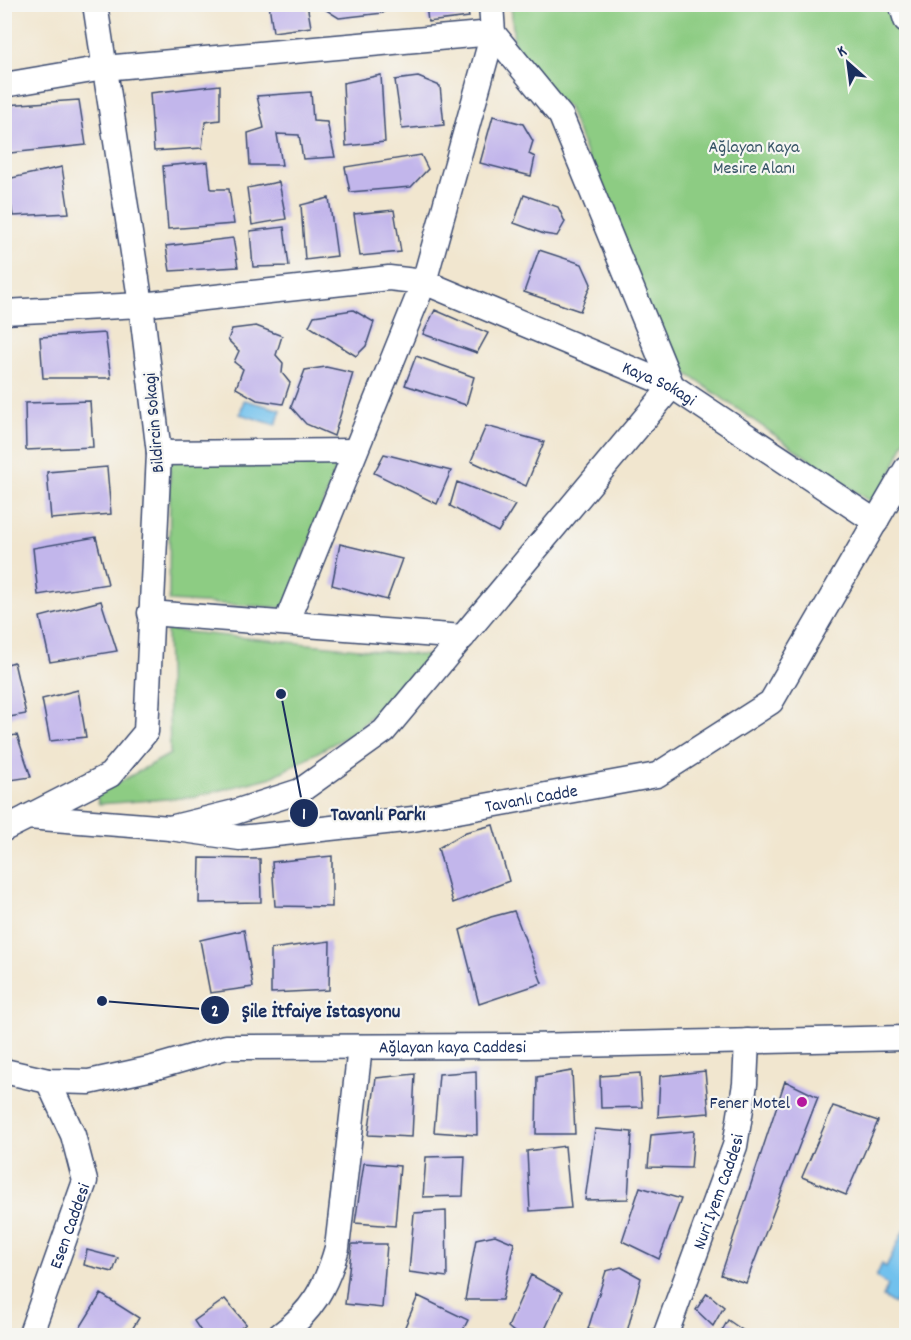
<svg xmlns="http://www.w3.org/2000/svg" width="911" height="1340" font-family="Dekko,sans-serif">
<rect width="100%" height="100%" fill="#f6f6f2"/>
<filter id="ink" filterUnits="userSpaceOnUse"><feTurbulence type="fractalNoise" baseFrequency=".0167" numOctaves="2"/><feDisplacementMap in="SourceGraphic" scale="12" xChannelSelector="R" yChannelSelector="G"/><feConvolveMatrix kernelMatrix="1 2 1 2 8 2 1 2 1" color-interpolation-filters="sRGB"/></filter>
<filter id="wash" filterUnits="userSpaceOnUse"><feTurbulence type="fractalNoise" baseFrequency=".008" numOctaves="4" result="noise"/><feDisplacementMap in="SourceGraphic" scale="24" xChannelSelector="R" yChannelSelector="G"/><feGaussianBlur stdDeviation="1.35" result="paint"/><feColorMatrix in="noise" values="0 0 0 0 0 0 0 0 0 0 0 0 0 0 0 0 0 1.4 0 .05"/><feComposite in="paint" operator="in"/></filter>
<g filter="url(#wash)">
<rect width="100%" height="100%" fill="#f1e6cf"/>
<path fill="#8dcc83" stroke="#547e70" stroke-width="1.5" d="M511,5h379l16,50v383l-26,62 -11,1 -203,-142 -98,-252 -52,-39z
M170,460l168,2 -52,146 -117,-7z
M167,630l264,26 -76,76 -83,45 -78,20 -95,7 -3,-9 74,-41z"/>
<path fill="#71c1ed" stroke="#4678a6" stroke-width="1.5" d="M244,400l37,10 -5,15 -36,-11z
M904,1230h2v64l-6,-3 -6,13 -11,-7 5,-12 -12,-8 6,-13 4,3z"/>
<g id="blocks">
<path fill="#c2b6eb" d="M269,4h38l4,23 -38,5z
M324,4h67l-8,9 -44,5 -16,-10z
M426,4h40l3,13 -41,5z
M381,75l4,67 -39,4 -3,-63z
M418,77l22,9 4,39 -42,4 -7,-49z
M220,85v35l-15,2 -3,26 -48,3 -4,-58z
M311,92l2,29 14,1 8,35 -32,2 -4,-24 -22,-1 5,31h-32l-2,-32 16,-5 -7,-32z
M79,100l7,45 -76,8 -5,-48z
M493,116l30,8 10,17 -4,13 6,3 -4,19 -51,-13z
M421,155l7,14 -17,18 -61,5 -5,-25z
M208,162l3,27h18l5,35 -66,5 -5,-63z
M62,167l7,46 -56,3 -6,-37z
M279,182l7,37 -34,6 -5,-37z
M524,195l34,12 7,15 -8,14 -13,-2 -30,-11z
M329,198l8,58 -32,4 -4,-55z
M394,210l7,42 -41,4 -6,-42z
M284,227l5,39 -36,1 -3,-36z
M233,238l5,29 -68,4 -4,-25z
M539,250l43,14 9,20 -11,27 -56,-19z
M353,310l21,12 -8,24 -10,10 -47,-30 5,-10z
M435,310l53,23 -11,20 -54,-19z
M256,326l26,10 -6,19 7,8 -1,10 8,10 -7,21 -26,-4 -21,-12 7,-19 -9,-7 5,-11 -11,-11 4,-11z
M105,333l6,45h-68l-3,-41z
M416,356l58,21 -8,28 -61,-20z
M326,367l27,6 -19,63 -28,-12 -15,-17 14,-37z
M90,401l3,46 -67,3 -1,-47z
M486,426l58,16 -18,44 -55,-25z
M384,454l67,17 -14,33 -63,-31z
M107,467l4,47 -60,5 -4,-47z
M457,482l58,23 -17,27 -48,-26z
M96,537l12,47 -70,11 -5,-47z
M340,544l62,15 -15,41 -55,-15z
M101,601l16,50 -67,11 -10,-45z
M14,662l12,52 -22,4v-53z
M78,690l8,47 -36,4 -8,-42z
M17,735l14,42 -27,4v-44z
M493,825l16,56 -56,22 -15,-55 28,-16z
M332,856v51l-57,-1 -3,-44z
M200,858l60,1 1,43 -62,1z
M514,911l28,72 -63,21 -19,-74 31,-13z
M244,930l9,57 -43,6 -10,-53z
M330,941l-1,49 -58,3v-44z
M476,1071l1,64 -43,-3 5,-58z
M572,1071l3,63h-39l1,-57z
M705,1071l4,42 -51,4 2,-41z
M640,1073l2,34 -41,1 -1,-32z
M415,1074l-3,63 -44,-2 8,-57z
M785,1081l33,16 -72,186 -25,-8z
M833,1106l45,15 -32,74 -44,-18z
M595,1129l37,3 -4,67 -43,1z
M694,1131l-3,37 -43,-1 3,-32z
M565,1146l6,62 -41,3 -3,-60z
M465,1156l-2,40 -40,1 3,-40z
M364,1163l36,3 -5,60 -40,-3z
M640,1187l41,12 -22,60 -37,-18z
M446,1211l1,66 -38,-5 5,-59z
M495,1235l19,8 -12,57h-37l11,-61z
M352,1244h35l-5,64 -37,-4z
M87,1250l31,8 -5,14 -29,-7z
M621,1267l20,11 -15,58h-14l-24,-7 18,-58z
M531,1275l31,17 -20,44h-23l-11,-9z
M707,1293l17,14 -11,19 -17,-16z
M101,1294l38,24 -11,18h-53z
M418,1296l50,24 -8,16h-41l-15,-7z
M225,1299l21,25 -16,12h-26l-10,-15z
M728,1320l23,16h-32z"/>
</g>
</g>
<g filter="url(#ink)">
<use href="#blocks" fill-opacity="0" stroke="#3b4a6f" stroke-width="1.5"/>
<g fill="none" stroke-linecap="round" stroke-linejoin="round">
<defs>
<g id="minor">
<path d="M901,4l5,16"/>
<path d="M4,85l100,-17 389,-35 68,83 111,270 -288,345 -84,60 -65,21 -65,16"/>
<path id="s1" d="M4,312l137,-7 248,-27 35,4 248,104 204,136"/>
<path d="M159,453l196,-2"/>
<path d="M150,613l313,24"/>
<path d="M286,623l138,-341 69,-249 -2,-29"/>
<path d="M28,817l82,-42 36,-43 13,-279 -18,-148 -46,-301"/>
<path id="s2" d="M4,829l24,-12 142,11 70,10 173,-19 244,-44 114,-73 135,-233"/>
<path id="s3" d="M4,1071l44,10 41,1 64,-14 73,-21 302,-1 378,-8"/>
<path id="s4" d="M30,1336l55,-155 -12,-46 -25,-54"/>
<path d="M279,1336c33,-24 47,-49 58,-88l23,-201"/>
<path id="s5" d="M665,1336l70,-190 10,-62 2,-43"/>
</g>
</defs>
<use href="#minor" stroke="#3b4a6f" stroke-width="27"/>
<use href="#minor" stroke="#fff" stroke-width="24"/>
</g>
</g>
<circle fill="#b5179e" stroke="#f6f6f2" stroke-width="2" cx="802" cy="1102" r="6"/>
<g text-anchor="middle" stroke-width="4.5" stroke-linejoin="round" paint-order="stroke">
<g font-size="18" fill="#385667" stroke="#f6f6f2">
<text x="754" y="152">Ağlayan Kaya<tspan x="754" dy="21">Mesire Alanı</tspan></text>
</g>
<g font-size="18" fill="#1b2f5e" stroke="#f6f6f2">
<text dy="6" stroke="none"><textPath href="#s1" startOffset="678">Kaya Sokagi</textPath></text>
<text transform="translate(153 423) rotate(-95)" y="6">Bildircin Sokagi</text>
<text dy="6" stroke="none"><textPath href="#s2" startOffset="534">Tavanlı Cadde</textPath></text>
<text dy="6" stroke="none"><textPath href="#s3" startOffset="454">Ağlayan kaya Caddesi</textPath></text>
<text dy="6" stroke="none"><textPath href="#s5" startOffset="154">Nuri Iyem Caddesi</textPath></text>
<text dy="6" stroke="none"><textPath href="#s4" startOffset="117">Esen Caddesi</textPath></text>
</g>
<g font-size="18" fill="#1b2f5e" stroke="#f6f6f2" text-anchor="end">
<text x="790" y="1108">Fener Motel</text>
</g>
</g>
<path fill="none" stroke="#1b2f5e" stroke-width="2" d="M281 694L304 813M102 1001L215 1010"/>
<g fill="#1b2f5e" stroke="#f6f6f2" stroke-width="2">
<circle cx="281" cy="694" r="6"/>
<circle cx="102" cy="1001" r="6"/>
<circle cx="304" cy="813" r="15"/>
<circle cx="215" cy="1010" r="15"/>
</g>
<g font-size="18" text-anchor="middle" font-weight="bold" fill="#fff">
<text x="304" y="819">1</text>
<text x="215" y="1016">2</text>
</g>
<g font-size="20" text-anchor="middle" font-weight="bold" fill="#1b2f5e" stroke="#f6f6f2" stroke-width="4.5" stroke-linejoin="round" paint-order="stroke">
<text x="378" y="820">Tavanlı Parkı</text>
<text x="321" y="1017">Şile İtfaiye İstasyonu</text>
</g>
<rect width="911" height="1340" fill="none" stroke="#f6f6f2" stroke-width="24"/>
<g transform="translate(848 63) rotate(332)" stroke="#f6f6f2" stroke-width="4.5" paint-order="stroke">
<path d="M0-4.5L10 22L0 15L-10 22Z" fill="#1b2f5e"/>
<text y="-9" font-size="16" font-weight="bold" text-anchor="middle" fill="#1b2f5e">K</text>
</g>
</svg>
